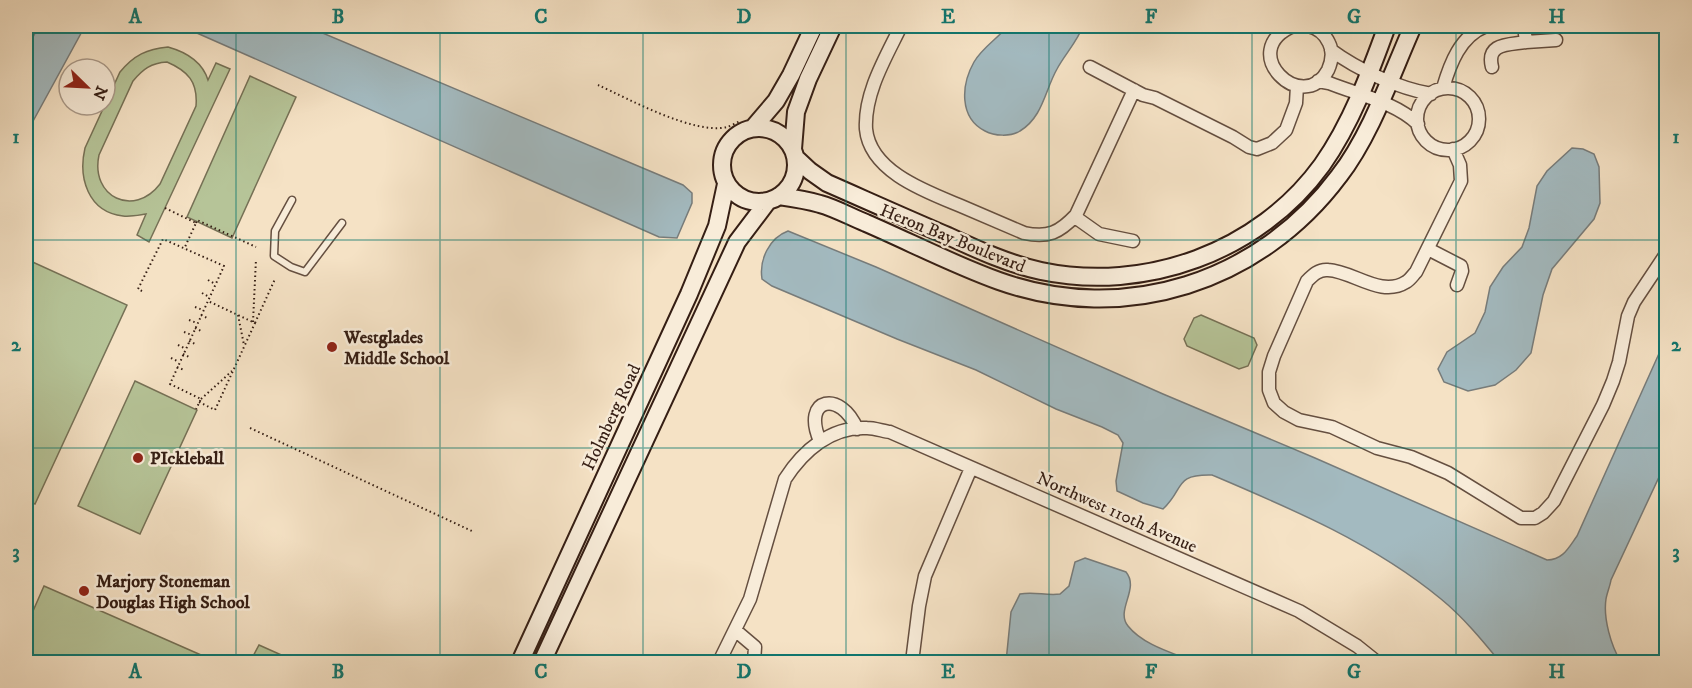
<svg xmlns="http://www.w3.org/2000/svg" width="1692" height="688" font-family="'IM FELL DW Pica',serif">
<rect width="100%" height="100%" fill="#f5e2c5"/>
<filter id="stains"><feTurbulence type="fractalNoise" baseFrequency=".00333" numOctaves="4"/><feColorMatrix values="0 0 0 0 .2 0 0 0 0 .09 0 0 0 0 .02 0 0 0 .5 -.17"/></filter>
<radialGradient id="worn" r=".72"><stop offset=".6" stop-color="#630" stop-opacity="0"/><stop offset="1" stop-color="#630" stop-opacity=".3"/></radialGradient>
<path fill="#b6c498" stroke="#767156" stroke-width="1.5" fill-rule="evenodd" d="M168,47c18,5 34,14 40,33l8,-17 14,6 -81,173 -12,-7 9,-21c-7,1 -15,3 -23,2 -35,-4 -45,-38 -38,-68l35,-76c14,-17 27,-23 48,-25zM167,62c21,9 31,20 29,44l-36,78c-26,34 -70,13 -61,-29l34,-74c10,-12 18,-18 34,-19z
M250,76l46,21 -64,141 -45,-21z
M26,259l101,46 -92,199 -9,-4z
M1201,315l53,23 3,7 -9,21 -9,3 -52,-23 -3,-7 10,-21z
M135,381l62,29 -57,124 -62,-28z
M44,586l173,76h-191v-35z
M259,645l38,17h-47z"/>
<path fill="#a3bac0" stroke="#777c7b" stroke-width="1.5" d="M39,26h46l-59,108v-84z
M181,26h125l377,159 9,8v10l-15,35 -18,-1z
M1008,26h75c-6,16 -18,28 -26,43 -12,21 -14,48 -37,62 -9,6 -26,5 -35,0 -26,-13 -24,-46 -11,-69 8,-14 24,-24 34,-36z
M1572,148l11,1 11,5 5,13 1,36 -6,16 -42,50 -9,26 -12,58 -15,17 -21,15 -27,6 -24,-9 -6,-13 9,-17 28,-19 10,-21 5,-25 13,-20 19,-20 7,-19 8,-42 10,-15z
M788,231l88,36 287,127 152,64 232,102c16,0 22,-13 30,-24l89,-198v124l-55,118c-1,6 -4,13 -5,19 -3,19 5,47 15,63h-121c-18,-22 -37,-45 -59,-63 -68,-56 -149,-90 -229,-124 -39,-1 -27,14 -49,34l-20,-6 -26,-12 -1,-10 7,-38 -5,-8 -16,-8 -46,-18 -80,-39 -79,-31 -125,-53 -10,-7c-3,-19 7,-41 26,-48z
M1085,558l41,14c14,17 -11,38 2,54 15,19 45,27 67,36h-189l5,-50 9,-18c14,-3 26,2 40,0l9,-8 6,-24z"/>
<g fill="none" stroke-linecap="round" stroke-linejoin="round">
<defs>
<path id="lane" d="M292,200l-17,31 -1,25 17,11 14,5 37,-49"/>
<path id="street" d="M901,26c-15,31 -37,67 -35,103 4,43 61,63 95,77 21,9 42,18 63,27 24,5 35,0 52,-18l58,-125
M1293,26c-58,25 10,91 35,44 4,-9 5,-19 1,-27 -4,-9 -12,-15 -21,-17
M1524,26l2,16 30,-2
M1331,50c27,20 67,38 100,44
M1090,67l53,28 12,3 78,39 16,10 8,2 15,-6 14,-13 10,-27 1,-17
M1492,67c-6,-24 16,-22 34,-25
M1318,81l11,2c30,12 66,19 89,41
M1443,88c7,-24 17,-52 43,-62
M1417 119a31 31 0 1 1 62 0a31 31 0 1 1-62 0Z
M1453,149l7,16 1,16 -45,91c-3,3 -6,8 -10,10 -25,16 -53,-11 -78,-12 -9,-1 -15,5 -21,11l-33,75 -5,16v18l5,13 10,9 15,8 33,7 45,21 34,9 37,16 73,45h14l8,-5 11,-12 49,-96 10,-24 6,-19 9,-46 6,-14 32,-48
M1075,217l24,17 34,7
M1428,249l33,17 1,5 -5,14
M820,441c-19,-44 21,-51 37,-12
M735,630l20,17 -1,15
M719,662l31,-63 35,-120c18,-28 46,-53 82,-51 7,0 16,3 23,4l409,179 58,35 20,16
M912,662l7,-56 6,-30 46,-108"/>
<path id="secondary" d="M722 165a37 37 0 1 1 74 0a37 37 0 1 1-74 0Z
M753,128l23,-27 15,-26 23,-49
M793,149l3,-37 12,-33 25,-53
M795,157l15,14 17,12c41,18 81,36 121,53 30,14 61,28 93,35 104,22 218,-19 281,-106 29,-41 48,-92 65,-139
M779,196c14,2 28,4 41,8 15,4 31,13 46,19 44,19 88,42 133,58 126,45 261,1 340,-105 32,-41 53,-103 74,-150
M520,662l169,-368 28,-68 9,-42
M542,662l195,-420 31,-41"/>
</defs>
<use href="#lane" stroke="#654f40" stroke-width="9"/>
<use href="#street" stroke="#654f40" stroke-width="15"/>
<use href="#secondary" stroke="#351e14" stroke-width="20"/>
<path stroke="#351e14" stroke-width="2" stroke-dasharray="1.5 3" stroke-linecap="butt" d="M598,85c31,14 96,50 129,42 4,-1 9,-4 13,-6
M165,208l31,15 -12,26
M196,223l1,-3 59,27
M208,280l7,4
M142,291l-4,-2 25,-50 61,27 -54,118 31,15 -5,10
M202,293l7,4
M195,307l8,3
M201,315l6,3
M238,315l6,30
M189,320l8,3
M253,322l3,-63
M255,323l20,-44
M195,328l6,3
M184,332l8,3
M189,341l6,3
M178,345l8,4
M183,354l6,3
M171,358l8,4
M177,367l7,3
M201,399l31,-28
M199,402l16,8 40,-87 -47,-22
M250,428l224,104"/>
<use href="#lane" stroke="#f8ecd9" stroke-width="6"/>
<use href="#street" stroke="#f8ecd9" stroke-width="12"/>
<use href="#secondary" stroke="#f8ecd9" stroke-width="16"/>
</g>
<path fill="none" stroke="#0f766e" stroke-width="1.5" stroke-opacity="0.55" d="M236,26v636M440,26v636M643,26v636M846,26v636M1049,26v636M1252,26v636M1456,26v636M26,240h1640M26,448h1640"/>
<g fill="#8f2418" stroke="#f8ecd9" stroke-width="2">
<circle cx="332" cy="347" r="6"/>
<circle cx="138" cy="458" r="6"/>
<circle cx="84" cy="591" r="6"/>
</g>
<g text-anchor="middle" stroke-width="5" stroke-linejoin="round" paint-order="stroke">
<g font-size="18" fill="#351e14" stroke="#f8ecd9">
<text transform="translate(953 238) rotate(22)" y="6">Heron Bay Boulevard</text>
<text transform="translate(611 417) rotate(-65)" y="6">Holmberg Road</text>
<text transform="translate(1117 512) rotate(24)" y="6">Northwest 110th Avenue</text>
</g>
<g font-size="18" font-weight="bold" fill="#351e14" stroke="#f8ecd9" text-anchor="start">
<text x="344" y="343">Westglades<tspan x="344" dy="21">Middle School</tspan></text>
<text x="150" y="464">PIckleball</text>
<text x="96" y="587">Marjory Stoneman<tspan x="96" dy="21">Douglas High School</tspan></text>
</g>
</g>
<rect width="1692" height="688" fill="none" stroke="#f5e2c5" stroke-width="66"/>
<g transform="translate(87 87) rotate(114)"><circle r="28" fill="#f8ecd9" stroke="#aa9a8a" stroke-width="1.5"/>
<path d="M0-4.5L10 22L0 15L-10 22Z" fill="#8f2418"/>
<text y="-9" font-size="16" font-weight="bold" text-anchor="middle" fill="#351e14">N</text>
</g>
<rect x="33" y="33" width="1626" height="622" fill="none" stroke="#0f766e" stroke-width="2"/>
<g font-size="20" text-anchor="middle" font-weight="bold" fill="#0f766e">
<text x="135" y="23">A</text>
<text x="338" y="23">B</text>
<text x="541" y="23">C</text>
<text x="744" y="23">D</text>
<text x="948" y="23">E</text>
<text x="1151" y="23">F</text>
<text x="1354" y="23">G</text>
<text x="1557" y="23">H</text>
<text x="16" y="143">1</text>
<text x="1676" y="143">1</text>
<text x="16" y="351">2</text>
<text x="1676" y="351">2</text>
<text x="16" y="558">3</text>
<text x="1676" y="558">3</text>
<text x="135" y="678">A</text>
<text x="338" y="678">B</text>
<text x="541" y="678">C</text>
<text x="744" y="678">D</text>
<text x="948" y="678">E</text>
<text x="1151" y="678">F</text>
<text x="1354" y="678">G</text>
<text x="1557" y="678">H</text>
</g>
<rect width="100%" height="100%" filter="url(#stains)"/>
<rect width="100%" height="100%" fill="url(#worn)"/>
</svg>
